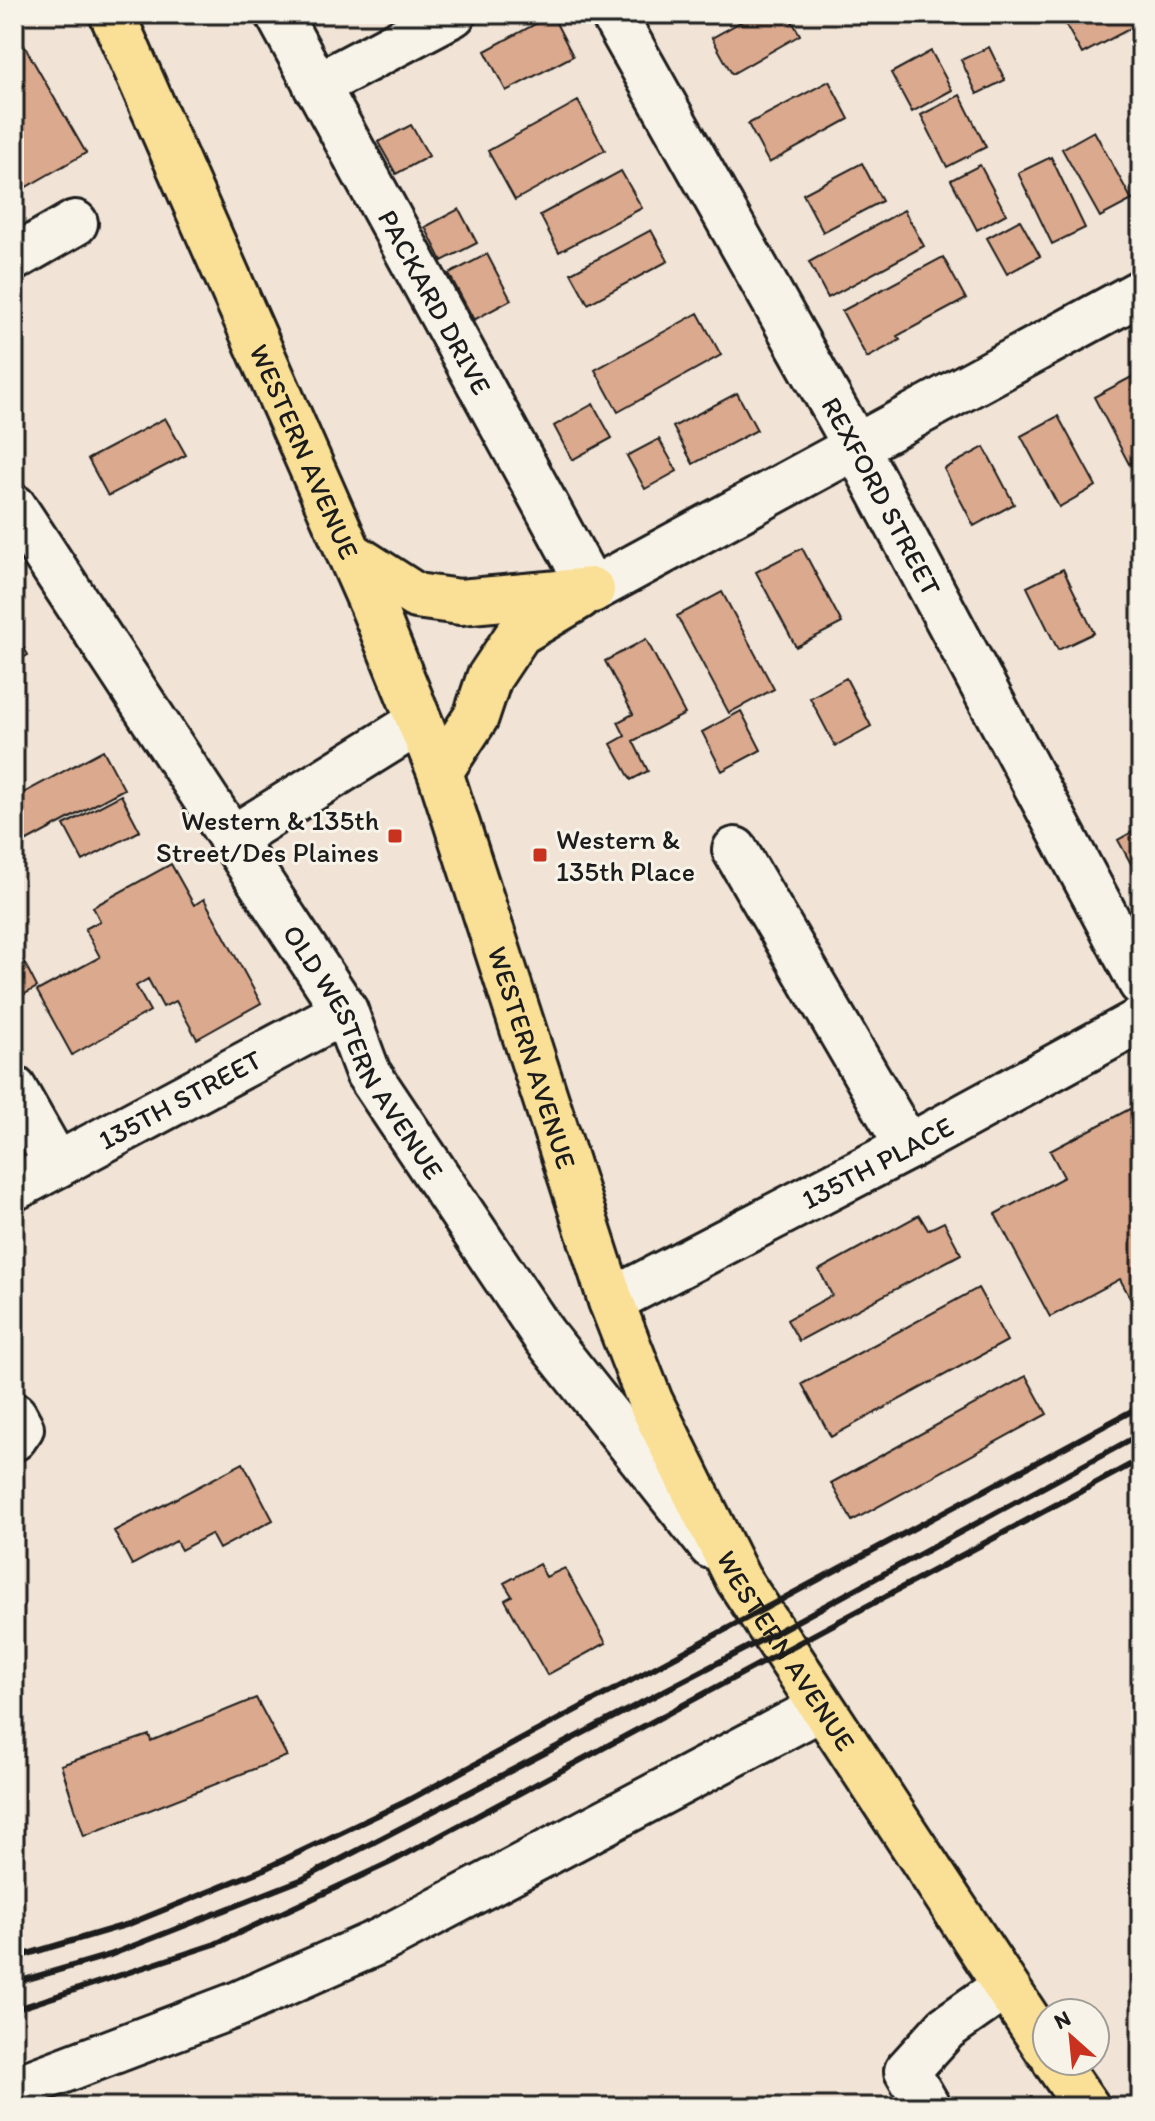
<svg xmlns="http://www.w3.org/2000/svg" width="1155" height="2121" font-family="Itim,sans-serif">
<rect width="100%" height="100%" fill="#f1e4d6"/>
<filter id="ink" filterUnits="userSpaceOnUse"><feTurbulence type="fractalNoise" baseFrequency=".0125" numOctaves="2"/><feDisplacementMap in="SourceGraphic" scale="16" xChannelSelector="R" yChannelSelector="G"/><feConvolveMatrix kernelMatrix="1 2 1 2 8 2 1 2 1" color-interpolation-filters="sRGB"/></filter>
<g filter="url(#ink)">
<path fill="#dba98d" stroke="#1c1c1c" stroke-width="2" d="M755,14h33l12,21 -68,39 -20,-36z
M1064,14h67l6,11 -55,29 -21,-38z
M552,15l21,41 -67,35 -21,-40z
M14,28l72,125 -72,41z
M989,47l16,33 -28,14 -16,-34z
M931,51l21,39 -40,22 -21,-39z
M829,81l20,38 -80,44 -21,-39z
M960,95l26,52 -39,20 -26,-52z
M578,101l27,49 -90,50 -27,-49z
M411,125l18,31 -33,18 -18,-32z
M1094,131l38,69 -32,17 -38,-68z
M1051,157l34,71 -33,16 -34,-71z
M862,163l20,38 -59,31 -20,-38z
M980,165l26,49 -29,16 -26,-50z
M621,171l21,37 -83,44 -19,-37z
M459,209l18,34 -35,18 -17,-34z
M904,210l20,36 -96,52 -19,-36z
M1020,220l20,36 -33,18 -20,-36z
M651,230l17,31 -80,43 -17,-31z
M487,254l24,46 -37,20 -25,-46z
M943,257l23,42 -69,37 3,4 -33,18 -25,-47z
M698,313l23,42 -103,57 -23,-42z
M1141,372v86l-12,6 -35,-67z
M737,393l20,37 -64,34 -20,-37z
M593,404l19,34 -40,22 -18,-34z
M1058,416l38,70 -37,21 -38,-71z
M165,418l21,37 -78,41 -20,-37z
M659,439l18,32 -32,18 -18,-33z
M984,447l30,57 -40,22 -30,-57z
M802,548l40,75 -46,24 -40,-75z
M1063,569l31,64 -36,17 -31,-63z
M722,592l52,97 -45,24 -52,-97z
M14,631l14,24 -14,8z
M646,639l39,75 -52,27 15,30 -17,9 -20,-36 14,-8 -7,-14 15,-8 -28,-53z
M846,678l25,48 -36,20 -25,-48z
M741,711l20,39 -39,21 -20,-39z
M103,750l21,39 -110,59v-50z
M121,795l19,36 -57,30 -19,-36z
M1141,827v55l-23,-42z
M171,864l23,41 10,-6 57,104 -64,36 -21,-38 -13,6 -15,-28 -12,7 14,25 -78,44 -35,-64 63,-34 -15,-28 15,-8 -7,-14z
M21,956l16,31 -23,13v-40z
M1141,1103v215l-21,-39 -70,38 -55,-103 69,-37 -14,-26z
M919,1215l9,15 16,-8 17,32 -162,87 -12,-21 45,-25 -13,-25z
M978,1288l29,53 -176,96 -29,-53z
M1026,1376l21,38 -195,107 -21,-38z
M243,1463l30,57 -54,29 -8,-15 -30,16 -5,-9 -44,24 -18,-34z
M539,1564l7,13 19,-9 41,75 -59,32 -42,-75 7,-4 -8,-13z
M256,1698l31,58 -203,80 -23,-71 88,-30 2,6z"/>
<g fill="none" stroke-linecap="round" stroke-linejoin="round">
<defs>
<g id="minor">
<path id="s1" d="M278,14l314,576 549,-298"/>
<path id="s2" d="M613,14l242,431 286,538"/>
<path d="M316,86l137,-72"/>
<path d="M14,258l61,-35"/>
<path id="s3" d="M14,507l331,504 23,62 175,261 168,212"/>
<path d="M231,839l188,-117"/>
<path d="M735,850l173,297"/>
<path d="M14,1089l43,76"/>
<path id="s4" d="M14,1188l331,-177"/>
<path id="s5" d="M611,1301l297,-154 233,-127"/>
<path d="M14,1415l7,13 -7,10"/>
<path d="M14,2089l224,-85 144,-64 439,-232"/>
<path d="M928,2107l-21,-36 39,-43 58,-41"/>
</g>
<g id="major">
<path id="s6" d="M112,14l261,593 67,165 171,529 39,100 88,178 309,470"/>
<path d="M349,553l67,43 44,6 132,-12"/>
<path d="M440,772l36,-55 13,-39 30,-45 60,-36"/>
<path d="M1055,2061l32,46"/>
</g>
</defs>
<use href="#minor" stroke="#1c1c1c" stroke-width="50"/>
<use href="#major" stroke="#1c1c1c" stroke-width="50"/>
<use href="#minor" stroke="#f7f3e8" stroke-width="44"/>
<use href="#major" stroke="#fadf96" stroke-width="44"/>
<path stroke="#1c1c1c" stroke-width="6" d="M14,1958l115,-34 133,-54 143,-68 736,-396
M14,1983l96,-28 193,-76 470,-245 368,-200
M14,2010l201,-66 178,-83 748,-402"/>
</g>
</g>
<g fill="#c8321e" stroke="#f7f3e8" stroke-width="3">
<rect x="387" y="828" width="16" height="16" rx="4"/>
<rect x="532" y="847" width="16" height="16" rx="4"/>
</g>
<g text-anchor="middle" stroke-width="6" stroke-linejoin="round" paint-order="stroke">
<g font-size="28" fill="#1c1c1c" stroke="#f7f3e8">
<text dy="10" stroke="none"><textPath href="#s1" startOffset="328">PACKARD DRIVE</textPath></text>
<text dy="10" stroke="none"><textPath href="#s6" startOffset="478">WESTERN AVENUE</textPath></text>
<text dy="10" stroke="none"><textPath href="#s2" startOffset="552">REXFORD STREET</textPath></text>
<text dy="10" stroke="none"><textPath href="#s3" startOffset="648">OLD WESTERN AVENUE</textPath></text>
<text dy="10" stroke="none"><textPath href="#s6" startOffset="1126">WESTERN AVENUE</textPath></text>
<text dy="10" stroke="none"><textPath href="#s4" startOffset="188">135TH STREET</textPath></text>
<text dy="10" stroke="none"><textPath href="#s5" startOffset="300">135TH PLACE</textPath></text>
<text dy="10" stroke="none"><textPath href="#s6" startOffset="1774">WESTERN AVENUE</textPath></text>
</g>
<g font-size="28" fill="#1c1c1c" stroke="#f7f3e8" text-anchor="end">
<text x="379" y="830">Western &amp; 135th<tspan x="379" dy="32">Street/Des Plaines</tspan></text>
<text x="556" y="849" text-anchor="start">Western &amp;<tspan x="556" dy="32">135th Place</tspan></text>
</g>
</g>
<rect width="1155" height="2121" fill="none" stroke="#f7f3e8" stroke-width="48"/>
<rect x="24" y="24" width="1107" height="2073" fill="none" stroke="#1c1c1c" stroke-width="3" filter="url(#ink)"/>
<g transform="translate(1071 2037) rotate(333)"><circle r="38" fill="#f7f3e8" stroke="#9f9d96" stroke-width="2"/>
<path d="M0-6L14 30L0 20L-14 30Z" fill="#c8321e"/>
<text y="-12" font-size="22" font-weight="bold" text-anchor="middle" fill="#1c1c1c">N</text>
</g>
</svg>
